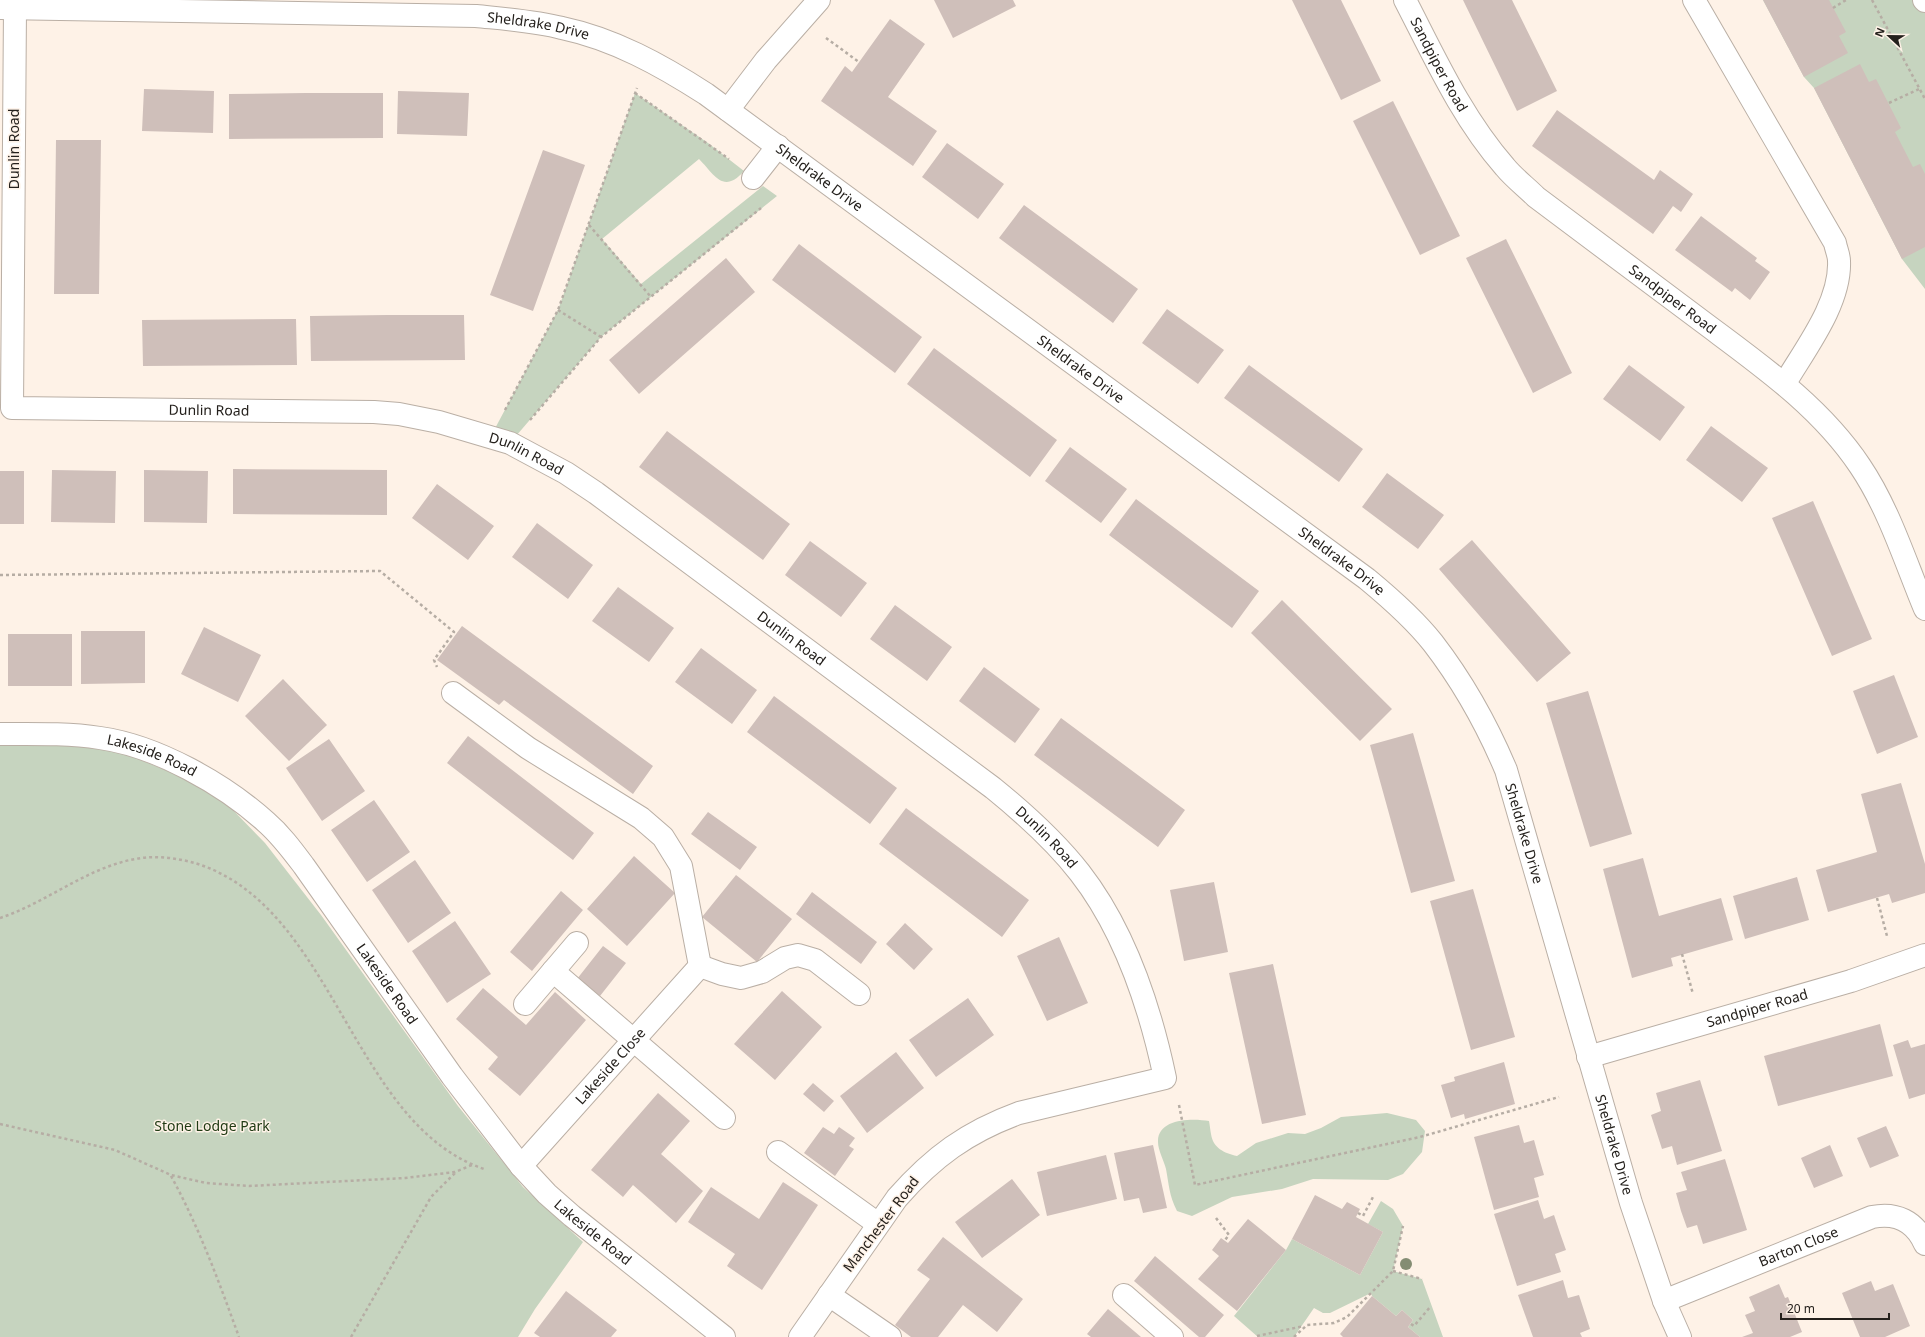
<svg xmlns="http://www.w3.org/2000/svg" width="1925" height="1337" font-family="'Noto Sans',sans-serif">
<rect width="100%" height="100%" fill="#fef2e7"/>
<path fill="#c6d4bf" d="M1763,0h162v289l-23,-30 -88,-171 -10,-11z
M635,93l73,50 36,28c-21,24 -30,3 -45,-12l-97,80 39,45 122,-98 14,10 -176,141 -91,106 -19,-7 67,-126z
M0,742h62l59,10 64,26 27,16 18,13 35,36 56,72 137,191 65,81 60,55 -48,67 -17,28h-518z
M1387,1113l29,7 9,11 -3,21 -19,22 -15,6 -75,-1 -31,10 -50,8 -40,19 -15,-5c-8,-16 -8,-26 -11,-42 -2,-8 -8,-19 -8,-27 -1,-24 35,-24 51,-21 1,5 1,8 2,13 2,14 13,19 26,22l19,-13 32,-10 17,1 16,-6 20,-11z
M1381,1201l12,8 10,17 -10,45 29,8 21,58h-23l-12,-10 5,-7 -11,-10 -6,6 -24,-20 -1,-3 -41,20h-7l-9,-5 -20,29h-36l-24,-21 52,-66 6,-11 68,36 23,-43 -15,-8z"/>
<path fill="#cfbfba" d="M934,0h79l3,6 -63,32z
M1292,0h49l40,81 -40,19z
M1463,0h49l45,91 -40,20z
M1763,0h66l17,32 -7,4 9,17 -44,24z
M890,19l35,25 -37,53 49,34 -24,35 -92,-65 24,-35 7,6z
M1860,64l9,18 7,-3 25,49 -6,4 18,35 7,-3 5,10v73l-23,12 -88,-171z
M144,89l70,2 -1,42 -71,-2z
M398,91l71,2 -2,43 -70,-2z
M306,93h77v45l-154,1v-45z
M1393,101l67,135 -40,19 -67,-134z
M1557,110l97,70 6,-10 33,24 -12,18 -8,-6 -20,28 -121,-88z
M56,140h45l-2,154h-45z
M947,143l57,41 -26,35 -56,-42z
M543,150l42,15 -52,146 -43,-16z
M1024,205l114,84 -25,34 -114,-85z
M1701,216l56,42 -2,3 15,11 -20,28 -15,-12 -3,4 -57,-42z
M1506,239l66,134 -39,20 -67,-135z
M799,244l123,93 -27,36 -123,-93z
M726,258l29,34 -116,102 -30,-34z
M1167,309l57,41 -26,34 -56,-41z
M387,315h77l1,45 -154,1 -1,-45z
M296,319l1,46 -154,1 -1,-46z
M934,348l123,92 -27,37 -123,-93z
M1249,365l114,84 -24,33 -115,-84z
M1629,365l56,42 -25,34 -57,-42z
M1711,426l57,42 -26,34 -56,-42z
M667,431l123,93 -27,36 -124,-93z
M1070,447l57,42 -26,34 -56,-42z
M233,469l154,1v45l-154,-1z
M52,470l64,1 -1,52 -64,-1z
M144,470l64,1 -1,52 -63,-1z
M0,471h24v53h-24z
M1387,473l57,42 -26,34 -56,-42z
M437,484l57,42 -26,34 -56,-42z
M1136,499l123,92 -27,37 -123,-93z
M1813,501l59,138 -40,17 -60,-138z
M537,523l56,42 -25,34 -56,-42z
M1472,540l99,113 -34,29 -98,-113z
M810,541l57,42 -26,34 -56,-42z
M618,587l56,41 -25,34 -57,-41z
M1282,600l110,109 -32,32 -109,-108z
M895,605l57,42 -25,34 -57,-42z
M462,626l191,140 -20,28 -129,-94 -5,5 -62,-45z
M204,627l57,28 -23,47 -57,-28z
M81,631h64v52l-64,1z
M8,634h64v52h-64z
M701,648l56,42 -25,34 -57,-42z
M984,667l56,42 -25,34 -56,-42z
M1894,675l24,62 -41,17 -24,-63z
M283,679l44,46 -38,36 -44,-45z
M1588,691l44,143 -42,13 -44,-144z
M774,696l123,92 -27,36 -123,-92z
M1061,718l124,92 -27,37 -124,-92z
M1413,733l42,148 -44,12 -41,-148z
M468,736l126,97 -21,27 -126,-97z
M329,739l36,52 -43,30 -36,-53z
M1901,783l24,81v29l-33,10 -3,-9 -61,18 -12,-42 61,-18 -16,-58z
M374,800l36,52 -43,30 -36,-52z
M906,808l123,92 -27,37 -123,-93z
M708,812l49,35 -17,23 -49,-36z
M634,856l41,37 -48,53 -40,-37z
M1643,858l16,58 62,-18 12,42 -62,18 2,8 -41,12 -29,-109z
M415,860l36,53 -43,30 -36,-53z
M736,875l56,44 -35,43 -55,-45z
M1797,877l12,43 -64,19 -12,-43z
M1214,882l14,70 -44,9 -14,-71z
M1473,889l42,148 -44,13 -41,-149z
M561,891l22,19 -51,61 -22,-19z
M812,892l65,50 -16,22 -65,-50z
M455,921l36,53 -44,29 -35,-52z
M905,923l28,26 -19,21 -28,-26z
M1059,937l29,66 -41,18 -30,-65z
M603,946l23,17 -26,33 -23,-17z
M1273,964l33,151 -44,9 -33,-151z
M483,988l43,37 29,-33 31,28 -66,76 -32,-27 10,-12 -42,-38z
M782,991l40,36 -47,53 -41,-36z
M968,998l26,37 -58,42 -27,-37z
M1880,1024l13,52 -115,30 -14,-50z
M1908,1040l3,8 14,-4v50l-16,5 -16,-54z
M896,1052l28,36 -57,45 -27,-37z
M1504,1062l11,42 -50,15 -1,-5 -13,4 -10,-33 14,-4 -1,-4z
M1700,1080l22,71 -45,14 -5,-19 -10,3 -11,-34 10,-4 -5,-18z
M813,1083l21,18 -10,11 -21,-18z
M658,1093l32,28 -29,33 42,37 -27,32 -43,-38 -10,12 -32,-27z
M1519,1125l5,18 10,-3 5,18 5,17 -10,3 5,19 -45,13 -20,-73z
M1886,1126l13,30 -29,12 -13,-30z
M823,1127l11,7 5,-7 16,11 -6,8 5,3 -19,27 -31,-23z
M1153,1145l14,63 -24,5 -4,-15 -15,3 -10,-48z
M1830,1145l13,31 -29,12 -13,-30z
M1106,1155l11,44 -70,17 -10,-44z
M1725,1159l22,71 -44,14 -6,-19 -10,3 -6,-17 -5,-18 11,-3 -6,-18z
M1012,1179l28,36 -58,43 -27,-36z
M783,1182l35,23 -56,85 -35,-24 8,-12 -47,-32 23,-35 48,32z
M1315,1195l27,14 5,-7 13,7 -4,8 27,15 -23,43 -68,-36z
M1538,1200l6,19 10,-4 6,18 6,17 -11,4 6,18 -44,14 -23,-72z
M1248,1219l38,31 -49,61 -39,-32 21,-23 -7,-6 9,-12 7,5z
M943,1237l80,62 -26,33 -34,-27 -25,32h-27l-16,-12 35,-46 -13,-9z
M1155,1256l69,59 -19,22h-6l-65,-56z
M1563,1280l5,18 11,-3 11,34 -10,4 2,4h-49l-15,-42z
M1871,1281l4,10 18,-7 17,42 -25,11h-25l-18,-44z
M1779,1284l6,14 3,-1 14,35 -12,5h-48l11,-4 -8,-18 10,-4 -6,-14z
M566,1291l51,39 -6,7h-71l-6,-4z
M1372,1296l24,20 6,-6 11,10 -5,7 12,10h-77l-3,-3z
M1108,1309l33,28h-50l-4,-3z"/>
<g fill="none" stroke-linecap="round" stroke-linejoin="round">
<defs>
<g id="minor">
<path id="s1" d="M1405,0c30,58 57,118 100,167 9,11 21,20 31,30 55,41 111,83 167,125 56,42 117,84 157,144 29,43 45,95 65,143"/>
<path d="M1694,0l141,243c1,6 4,12 4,18 2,42 -34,88 -54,122"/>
<path d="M1924,0l1,1"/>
<path id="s2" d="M0,8l476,8c29,3 58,5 86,12 52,11 99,37 144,66l661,485c23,19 47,40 66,64 30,39 54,82 73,127l125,433 33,98 16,36"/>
<path id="s3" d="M15,8l-3,400 362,4 25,2 40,8 71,21 56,30 30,20 397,295c32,26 62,53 87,85 45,58 70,134 85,205l-146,35c-52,19 -86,44 -122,85l-97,139"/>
<path d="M728,110l38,-50 53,-60"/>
<path d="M753,178l25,-32"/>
<path d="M453,693l75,55 113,70 22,19 18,29 19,100"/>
<path id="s4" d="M0,734c33,0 67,-1 100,4 57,8 124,46 166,84 15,13 26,28 38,44l148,210 69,90 26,28 25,22 152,121"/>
<path d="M700,966l22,8 19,4 21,-6 23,-14 13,-3 17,5 44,34"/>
<path d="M553,971l171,147"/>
<path d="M525,1004l52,-61"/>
<path id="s5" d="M1588,1057l263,-76 74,-26"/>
<path d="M778,1152l100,72"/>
<path id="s6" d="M521,1166l179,-200"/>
<path d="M829,1295l61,42"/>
<path d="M1124,1295l48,42"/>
<path id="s7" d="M1664,1301l208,-84c24,-5 43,4 53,27"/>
</g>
</defs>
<use href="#minor" stroke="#baafa5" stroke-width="24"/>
<path stroke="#b6ada4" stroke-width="2.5" stroke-dasharray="3 3" stroke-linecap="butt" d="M1872,0l53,99
M1833,8l13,-8
M826,38l33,24
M635,93l94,66
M1889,103l30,-14
M589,225l62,72
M558,310l43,27
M505,410l53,-100 79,-222
M530,420l71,-83 160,-129
M0,575l380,-4 74,61 -20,28 3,7
M1877,898l10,38
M0,918c46,-15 86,-50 135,-59 21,-4 43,-1 63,5 137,45 154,260 286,305
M1682,954l11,40
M1179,1105l16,80 225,-48 139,-40
M0,1124l115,26 56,25 35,8 43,3 156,-8 50,-6 17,-7
M171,1176c28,51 48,106 68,161
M1358,1213l5,3 10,-19
M1216,1218l13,17 -4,5
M1393,1271l29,8
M1411,1324l3,2 17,-20
M1257,1336l47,-10
M351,1337l80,-140 24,-24
M1294,1337l13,-12 27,-2 13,-6 46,-46 10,-45"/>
<use href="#minor" stroke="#fff" stroke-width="22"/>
</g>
<circle fill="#848d73" cx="1406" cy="1264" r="6"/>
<g text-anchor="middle" stroke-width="3" stroke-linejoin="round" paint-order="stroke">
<g font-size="14" fill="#24201c" stroke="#fef2e7">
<text dy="5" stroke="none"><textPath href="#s2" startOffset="539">Sheldrake Drive</textPath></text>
<text dy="5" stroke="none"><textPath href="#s1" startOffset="73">Sandpiper Road</textPath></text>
<text transform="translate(14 149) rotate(-90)" y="5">Dunlin Road</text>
<text dy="5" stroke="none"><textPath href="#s2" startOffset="863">Sheldrake Drive</textPath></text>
<text dy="5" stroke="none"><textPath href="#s1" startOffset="409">Sandpiper Road</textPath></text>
<text dy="5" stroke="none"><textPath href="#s2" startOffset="1187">Sheldrake Drive</textPath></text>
<text dy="5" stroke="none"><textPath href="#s3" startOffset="597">Dunlin Road</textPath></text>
<text dy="5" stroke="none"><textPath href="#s3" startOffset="921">Dunlin Road</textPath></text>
<text dy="5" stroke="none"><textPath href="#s2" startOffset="1511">Sheldrake Drive</textPath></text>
<text dy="5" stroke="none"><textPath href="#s3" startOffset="1245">Dunlin Road</textPath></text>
<text dy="5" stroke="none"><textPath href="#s4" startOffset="155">Lakeside Road</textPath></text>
<text dy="5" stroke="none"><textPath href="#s2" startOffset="1847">Sheldrake Drive</textPath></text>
<text dy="5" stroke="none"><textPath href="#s3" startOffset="1569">Dunlin Road</textPath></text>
<text dy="5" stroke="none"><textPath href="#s4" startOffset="491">Lakeside Road</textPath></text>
<text dy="5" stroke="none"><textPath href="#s5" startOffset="176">Sandpiper Road</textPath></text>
<text dy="5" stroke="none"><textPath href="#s6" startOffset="134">Lakeside Close</textPath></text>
<text dy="5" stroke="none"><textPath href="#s2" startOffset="2171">Sheldrake Drive</textPath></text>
<text transform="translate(881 1224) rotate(-53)" y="5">Manchester Road</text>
<text dy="5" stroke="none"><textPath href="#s4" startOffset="815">Lakeside Road</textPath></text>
<text dy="5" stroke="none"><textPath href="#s7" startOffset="145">Barton Close</textPath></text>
</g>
<g font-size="14" fill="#213b14" stroke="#fef2e7">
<text x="212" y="1131">Stone Lodge Park</text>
</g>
</g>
<g transform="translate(1889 36) rotate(292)" stroke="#fef2e7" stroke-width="3" paint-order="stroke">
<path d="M0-3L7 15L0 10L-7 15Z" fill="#24201c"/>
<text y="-6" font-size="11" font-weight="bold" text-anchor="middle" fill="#24201c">N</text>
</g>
<path d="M1781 1313v6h108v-6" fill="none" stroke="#24201c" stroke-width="2"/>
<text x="1787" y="1313" font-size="12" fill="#24201c" stroke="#fef2e7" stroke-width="3" paint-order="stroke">20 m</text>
</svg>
